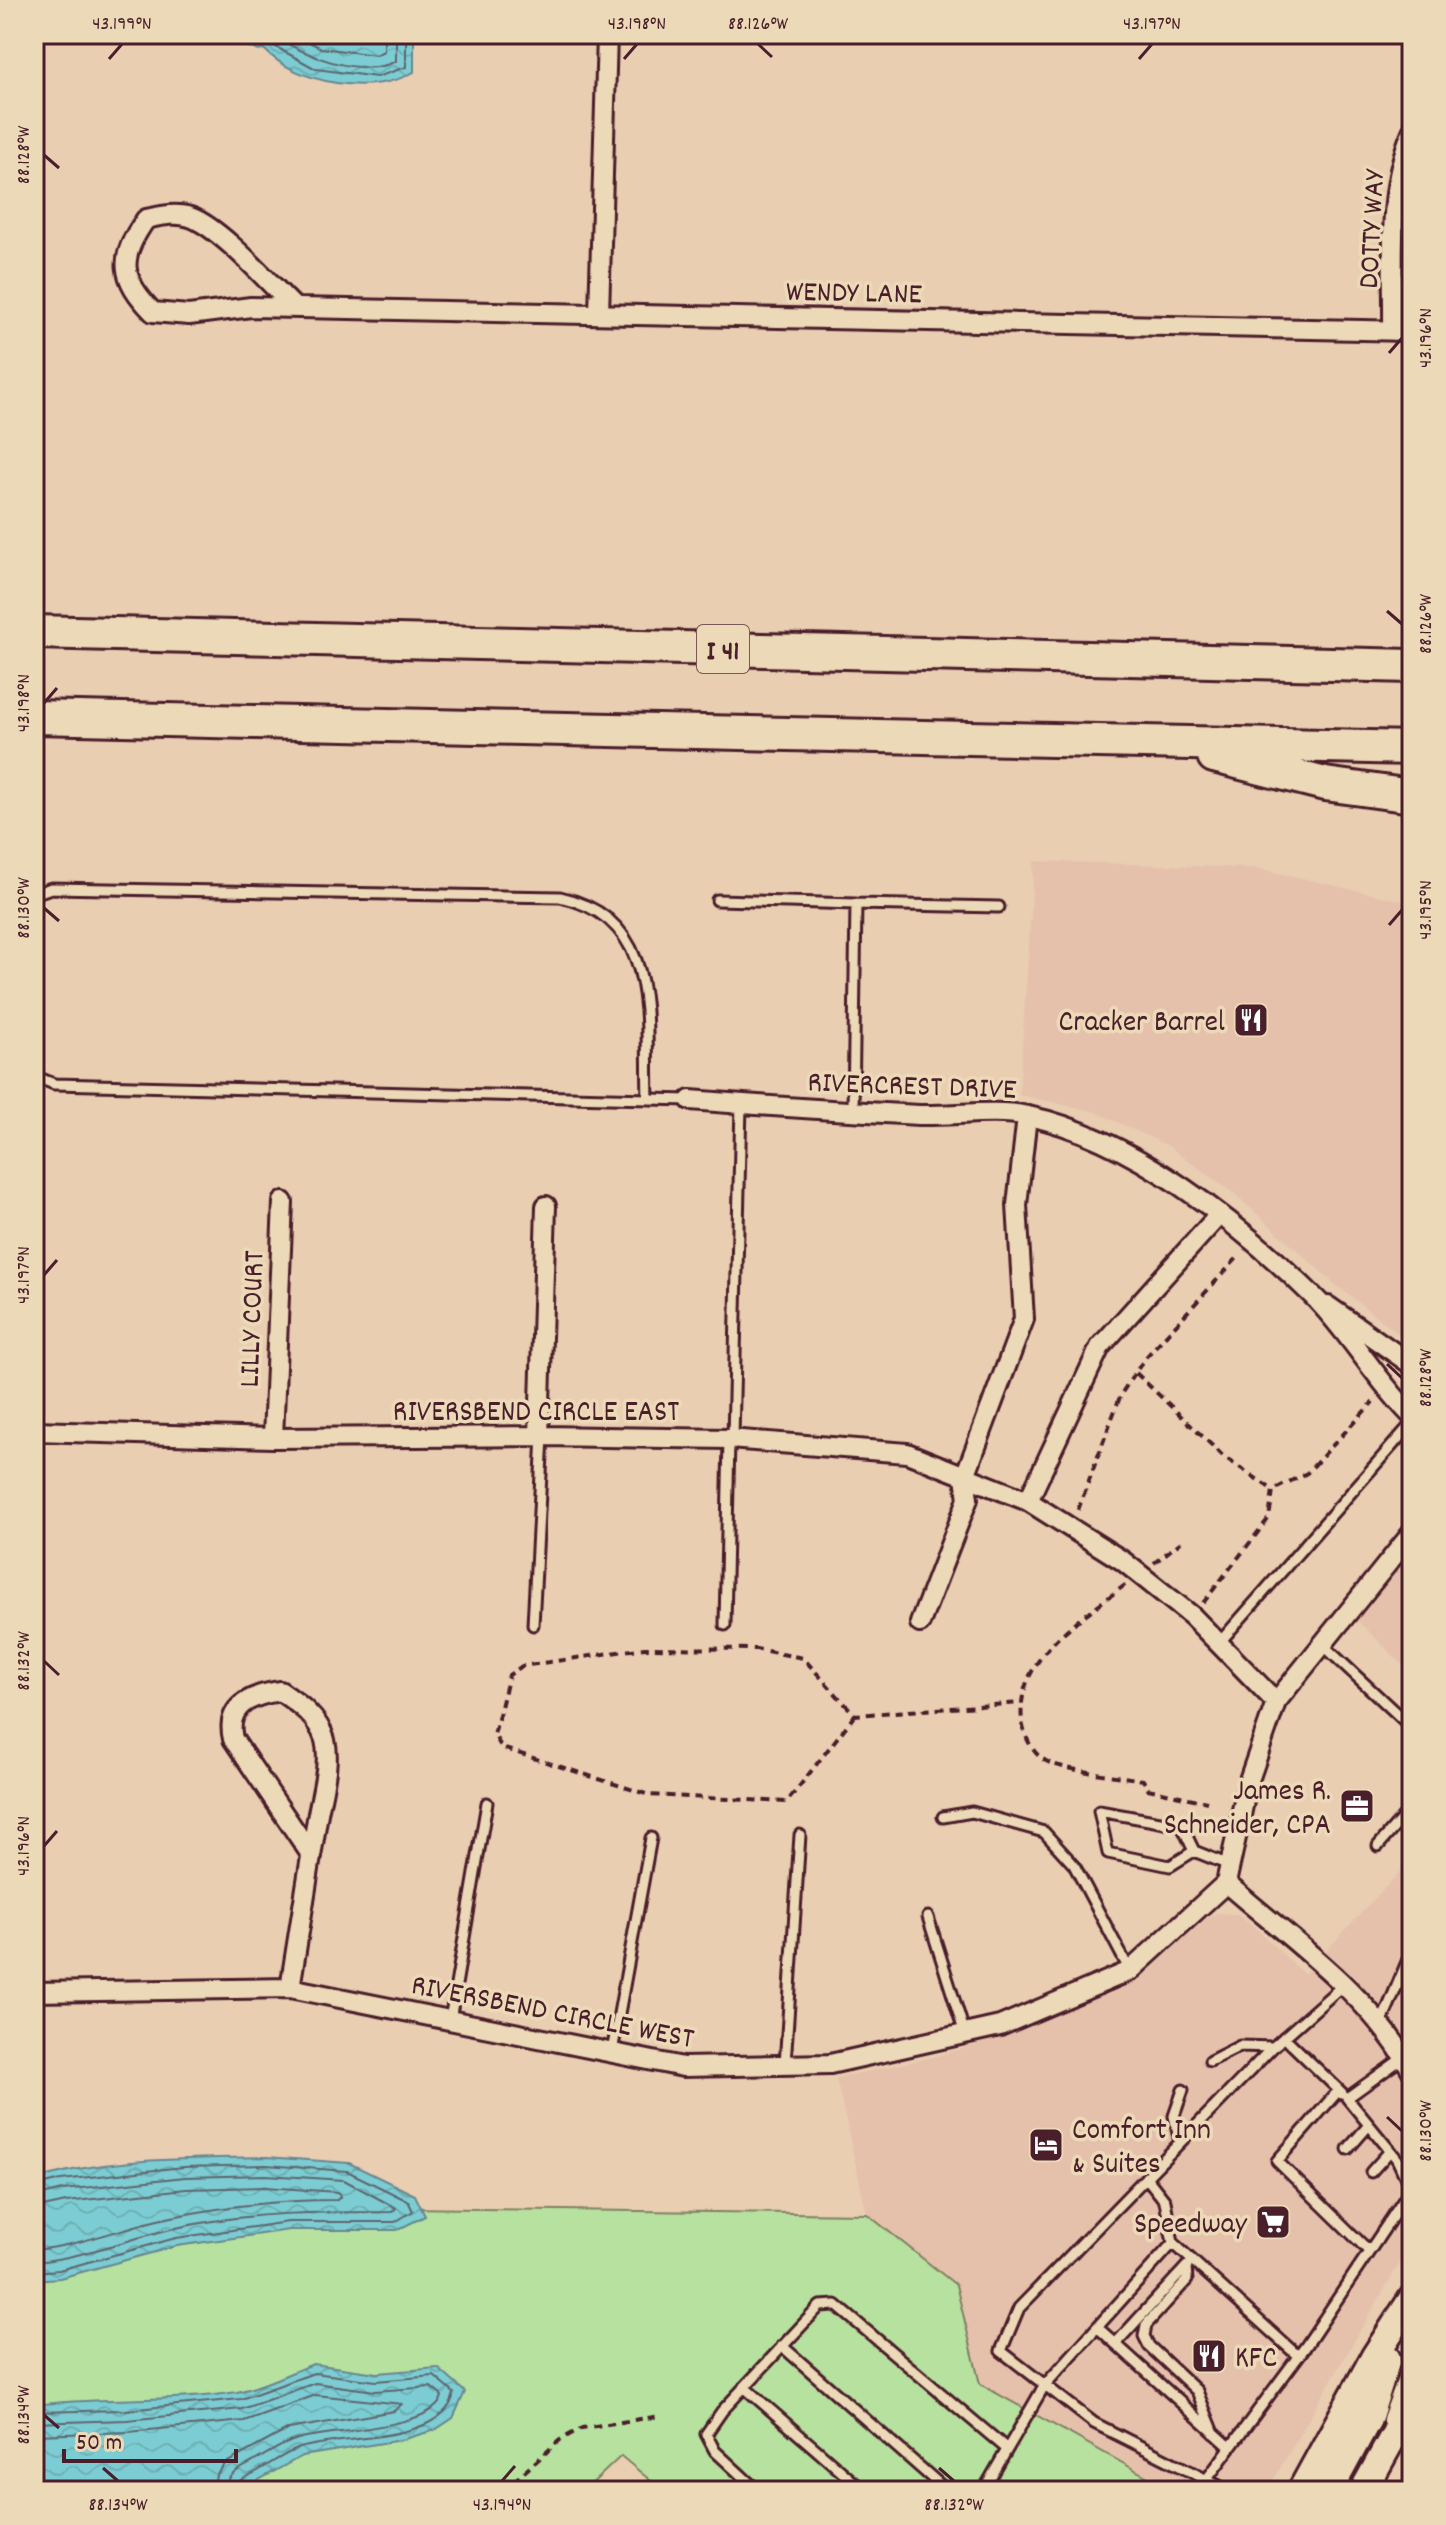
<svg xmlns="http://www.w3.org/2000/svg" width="1446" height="2525" font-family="Dekko,sans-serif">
<defs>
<pattern id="water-waves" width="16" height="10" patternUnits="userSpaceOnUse" patternTransform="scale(2)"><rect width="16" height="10" fill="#7bcdd3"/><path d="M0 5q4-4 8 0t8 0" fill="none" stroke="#6cb0b5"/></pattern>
</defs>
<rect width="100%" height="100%" fill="#e9ceb2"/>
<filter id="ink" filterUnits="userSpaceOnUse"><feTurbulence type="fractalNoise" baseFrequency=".0125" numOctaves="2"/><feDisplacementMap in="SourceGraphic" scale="16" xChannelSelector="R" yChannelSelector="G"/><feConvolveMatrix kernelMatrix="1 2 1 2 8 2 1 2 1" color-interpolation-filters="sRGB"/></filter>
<g filter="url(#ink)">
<path fill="#e5c1ac" d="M1034,861l223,7 155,35v441l-75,-58 -101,-91 -68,-49 -72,-34 -77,-17z
M1412,1553v121l-56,-55z
M1412,1859v383l-145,249h-94l-193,-107 -24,-99 -89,-71 -31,-136 88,-19 69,-19 40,-16 86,-40 88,-67 11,-4 18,1 15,10 53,50z"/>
<path fill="#b7e19e" stroke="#808064" stroke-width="2" d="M321,2207l546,7 89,71 24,99 193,107h-510l-42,-35 -37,35h-550v-251z"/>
<path fill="url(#water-waves)" stroke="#678790" stroke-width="2" d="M216,34h198v38c-41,24 -116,13 -150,-23l-5,2z
M266,2157l83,6 66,32 10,21 -28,14h-108l-112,16 -117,32 -26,2v-100c70,-23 159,-21 232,-23z
M313,2364l64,9 61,-5 27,24 -12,26 -18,12 -34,10 -99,16 -63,35h-205v-86c67,-9 136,-2 203,-13 25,-5 52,-19 76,-28z"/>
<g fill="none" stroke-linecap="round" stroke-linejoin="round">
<path stroke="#5e656e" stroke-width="2" d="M238,34l29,8 49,27 61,8 29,-10v-33
M273,34c27,21 90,45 123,27v-27
M294,34l27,14 55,7 8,-4v-17
M34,2187l27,-7 123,-13 82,-2 81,6 61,30 5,10 -18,11h-107l-112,16 -117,32 -25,2
M34,2197l29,-7 122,-13 81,-2 78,5 52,28 -4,4c-74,0 -148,0 -221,17 -46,11 -90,29 -137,33
M34,2209l32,-7 120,-13 79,-2 72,5 4,4 -4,4c-55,0 -111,6 -165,17 -47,9 -91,29 -138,33
M34,2412l92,-2 115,-11 73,-26 62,8 58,-5 20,17c-9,51 -115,42 -154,55 -15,5 -30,16 -44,24 -9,5 -20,7 -21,19
M34,2423l93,-3 115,-11 73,-26 60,8 56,-4 11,9c-6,33 -115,34 -144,43 -15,4 -31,15 -45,23 -13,7 -27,12 -28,29
M34,2435l94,-3 116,-11 72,-26 86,9 -8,7 -105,18 -63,34 -10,12 -3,16"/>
<defs>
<path id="lane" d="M34,894l17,-6 509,9c101,22 85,121 88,202
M717,900l139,4
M34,1076l20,8 636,16
M853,1110l3,-206 143,3
M733,1439l8,-335
M533,1625l10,-189
M725,1625l4,-186
M1219,1643l193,-220
M1321,1643l91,85
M1099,1811l83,15 12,25 -24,15 -62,-13z
M943,1817l29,-5 72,20 30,33 56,106
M1378,1846l34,-39
M1194,1851l35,14
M928,1917l37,117
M450,2020l37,-217
M1381,2024l31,-74
M1284,2037l58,56
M612,2052l39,-214
M1210,2061l30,-15 33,1
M785,2065l15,-230
M1339,2090l-62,71 92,90
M1180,2142l-6,-26 9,-26
M1348,2149l21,-24
M1371,2172l19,-21
M1146,2177l19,24 8,42
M1186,2267l1,13 -41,45 -2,11 5,10 48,45 17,42
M1097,2327l133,120
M1116,2343l71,-77
M782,2346l165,145
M744,2387l120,104
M758,2491l-43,-40 -9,-17 16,-23 98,-105 16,-1 171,144
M983,2491l61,-105 129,-143 125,113
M1198,2491l108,-145 105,-157 -14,-30 -50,-61 57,-41
M1229,2491l-135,-68 -93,-72 18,-43 254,-261 70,-62"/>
<path id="street" d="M295,308c-24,-23 -75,-81 -105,-91 -14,-5 -30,-1 -44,2 -28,39 -26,59 7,93l36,3 62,-8 1161,24
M599,314l8,-280
M1393,331c1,-66 -7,-138 19,-199
M690,1100c76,6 153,11 229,15 35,1 75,-6 109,1 103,21 211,107 284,179 36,35 63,84 100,121
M1328,1306l84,59
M34,1431l239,7 270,-2 186,3 178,14 121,48 95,60 69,55 84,86 -28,81 -22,100 -96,88 -130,55 -170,38 -147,3 -393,-79 -256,4
M539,1436l7,-230
M273,1438l10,-236
M1028,1501l72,-154 118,-131
M920,1623l48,-124 -3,-23 59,-157 -7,-114 10,-89
M1276,1702l136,-169
M1226,1883c65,57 144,111 186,188
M290,1988c9,-57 18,-113 27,-169 4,-24 14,-56 8,-79 -7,-23 -26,-36 -45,-49 -29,4 -55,15 -47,48l79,117"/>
<path id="secondary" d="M1396,2420l16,-43
M1301,2491l74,-135 37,-57
M1329,2491l39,-72 19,-60
M1363,2491l49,-88"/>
<path id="highway" d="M34,632l1378,34
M34,717l1378,31
M1214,756l111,28 87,12"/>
</defs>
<use href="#lane" stroke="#4a1f2b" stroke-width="15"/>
<use href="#street" stroke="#4a1f2b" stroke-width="24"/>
<use href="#secondary" stroke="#4a1f2b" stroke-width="32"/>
<use href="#highway" stroke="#4a1f2b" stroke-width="38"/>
<path stroke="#4a1f2b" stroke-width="4" stroke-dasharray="8 6" stroke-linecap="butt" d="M1136,1373l87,83 50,34
M1078,1510l43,-116 24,-36 95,-103
M1154,1563l27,-21
M1125,1585c-44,34 -110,72 -103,136 2,14 10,33 24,40 19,10 74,15 97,19l5,9 59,13
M1203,1603l66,-85 4,-28 34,-17 66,-71
M855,1715l-68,87 -138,-7 -147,-47 -8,-13 15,-60 13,-9 123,-18 111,1 47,9 52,57 165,-12
M503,2491l57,-51 22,-12 78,-12"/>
<use href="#lane" stroke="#ecd9b7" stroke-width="9"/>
<use href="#street" stroke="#ecd9b7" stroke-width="18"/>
<use href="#secondary" stroke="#ecd9b7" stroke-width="26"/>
<use href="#highway" stroke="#ecd9b7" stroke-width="32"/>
</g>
</g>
<path fill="none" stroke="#4a1f2b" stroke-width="3" d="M758,44l14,13M109,59l13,-15M624,59l13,-15M1139,59l13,-15M44,155l15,13M1389,353l13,-15M1387,611l15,13M44,703l13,-15M44,908l15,13M1389,925l13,-15M44,1275l13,-15M1387,1364l15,14M44,1661l15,14M44,1846l13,-15M1387,2117l15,14M44,2415l15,13M103,2468l15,13M939,2468l15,13M502,2481l13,-15"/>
<defs>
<symbol id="restaurant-square" viewBox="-11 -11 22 22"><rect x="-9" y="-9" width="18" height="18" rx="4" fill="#4a1f2b" stroke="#ecd9b7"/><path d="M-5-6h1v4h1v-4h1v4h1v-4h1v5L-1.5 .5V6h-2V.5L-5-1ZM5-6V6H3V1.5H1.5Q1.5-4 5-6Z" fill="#fff"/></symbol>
<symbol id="office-square" viewBox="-11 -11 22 22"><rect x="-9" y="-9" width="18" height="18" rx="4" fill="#4a1f2b" stroke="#ecd9b7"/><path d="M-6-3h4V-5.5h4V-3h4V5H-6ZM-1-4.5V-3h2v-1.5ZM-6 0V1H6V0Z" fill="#fff"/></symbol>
<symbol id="hotel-square" viewBox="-11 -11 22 22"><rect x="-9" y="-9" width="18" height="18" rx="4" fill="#4a1f2b" stroke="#ecd9b7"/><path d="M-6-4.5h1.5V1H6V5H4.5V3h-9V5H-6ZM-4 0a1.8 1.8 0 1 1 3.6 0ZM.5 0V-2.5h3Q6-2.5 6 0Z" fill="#fff"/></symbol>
<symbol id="supermarket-square" viewBox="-11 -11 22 22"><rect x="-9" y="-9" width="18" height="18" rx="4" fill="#4a1f2b" stroke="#ecd9b7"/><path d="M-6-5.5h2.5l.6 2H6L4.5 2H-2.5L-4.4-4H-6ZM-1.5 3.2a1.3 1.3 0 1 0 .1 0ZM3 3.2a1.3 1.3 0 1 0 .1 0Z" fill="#fff"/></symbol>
</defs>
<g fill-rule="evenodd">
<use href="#restaurant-square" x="1231" y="1000" width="40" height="40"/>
<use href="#office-square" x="1337" y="1786" width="40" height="40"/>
<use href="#hotel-square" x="1026" y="2125" width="40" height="40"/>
<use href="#supermarket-square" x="1253" y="2202" width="40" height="40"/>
<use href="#restaurant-square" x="1189" y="2336" width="40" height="40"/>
</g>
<g text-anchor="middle" stroke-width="7" stroke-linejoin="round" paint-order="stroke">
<rect fill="#ecd9b7" stroke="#7b5755" stroke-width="2" x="697" y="625" width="52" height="48" rx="6"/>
<g font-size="28" font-weight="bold" fill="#4a1f2b">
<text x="723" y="659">I 41</text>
</g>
<g font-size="30" fill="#4a1f2b" stroke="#ecd9b7">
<text transform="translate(1370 229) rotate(-87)" y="10">DOTTY WAY</text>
<text transform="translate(854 291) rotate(1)" y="10">WENDY LANE</text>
<text transform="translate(912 1084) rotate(2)" y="10">RIVERCREST DRIVE</text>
<text transform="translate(250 1319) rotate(-88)" y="10">LILLY COURT</text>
<text x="536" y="1420">RIVERSBEND CIRCLE EAST</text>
<text transform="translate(553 2010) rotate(11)" y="10">RIVERSBEND CIRCLE WEST</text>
</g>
<g font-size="30" fill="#4a1f2b" stroke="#ecd9b7" text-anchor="end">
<text x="1225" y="1030">Cracker Barrel</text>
<text x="1331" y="1799">James R.<tspan x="1331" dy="34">Schneider, CPA</tspan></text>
<text x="1072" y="2138" text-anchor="start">Comfort Inn<tspan x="1072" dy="34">&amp; Suites</tspan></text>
<text x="1247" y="2232">Speedway</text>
<text x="1235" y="2366" text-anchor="start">KFC</text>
</g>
</g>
<rect width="1446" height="2525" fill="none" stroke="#ecd9b7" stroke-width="88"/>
<path d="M64 2449v12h172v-12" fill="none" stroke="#4a1f2b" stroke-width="4"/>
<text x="76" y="2449" font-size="24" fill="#4a1f2b" stroke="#ecd9b7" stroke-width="6" paint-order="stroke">50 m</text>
<rect x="44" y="44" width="1358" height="2437" fill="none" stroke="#4a1f2b" stroke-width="3"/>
<g font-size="20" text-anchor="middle" fill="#4a1f2b">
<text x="122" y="29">43.199°N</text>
<text x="637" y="29">43.198°N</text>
<text x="758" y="29">88.126°W</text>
<text x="1152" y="29">43.197°N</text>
<text transform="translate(22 155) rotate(-90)" y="7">88.128°W</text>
<text transform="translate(1424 338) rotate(-90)" y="7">43.196°N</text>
<text transform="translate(1424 624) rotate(-90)" y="7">88.126°W</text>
<text transform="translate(22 703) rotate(-90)" y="7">43.198°N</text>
<text transform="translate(22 908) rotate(-90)" y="7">88.130°W</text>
<text transform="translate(1424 910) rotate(-90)" y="7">43.195°N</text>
<text transform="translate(22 1275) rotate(-90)" y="7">43.197°N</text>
<text transform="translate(1424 1378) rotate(-90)" y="7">88.128°W</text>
<text transform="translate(22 1661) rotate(-90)" y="7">88.132°W</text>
<text transform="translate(22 1846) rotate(-90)" y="7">43.196°N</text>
<text transform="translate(1424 2131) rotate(-90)" y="7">88.130°W</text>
<text transform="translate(22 2415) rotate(-90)" y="7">88.134°W</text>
<text x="118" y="2510">88.134°W</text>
<text x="502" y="2510">43.194°N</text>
<text x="954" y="2510">88.132°W</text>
</g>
</svg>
